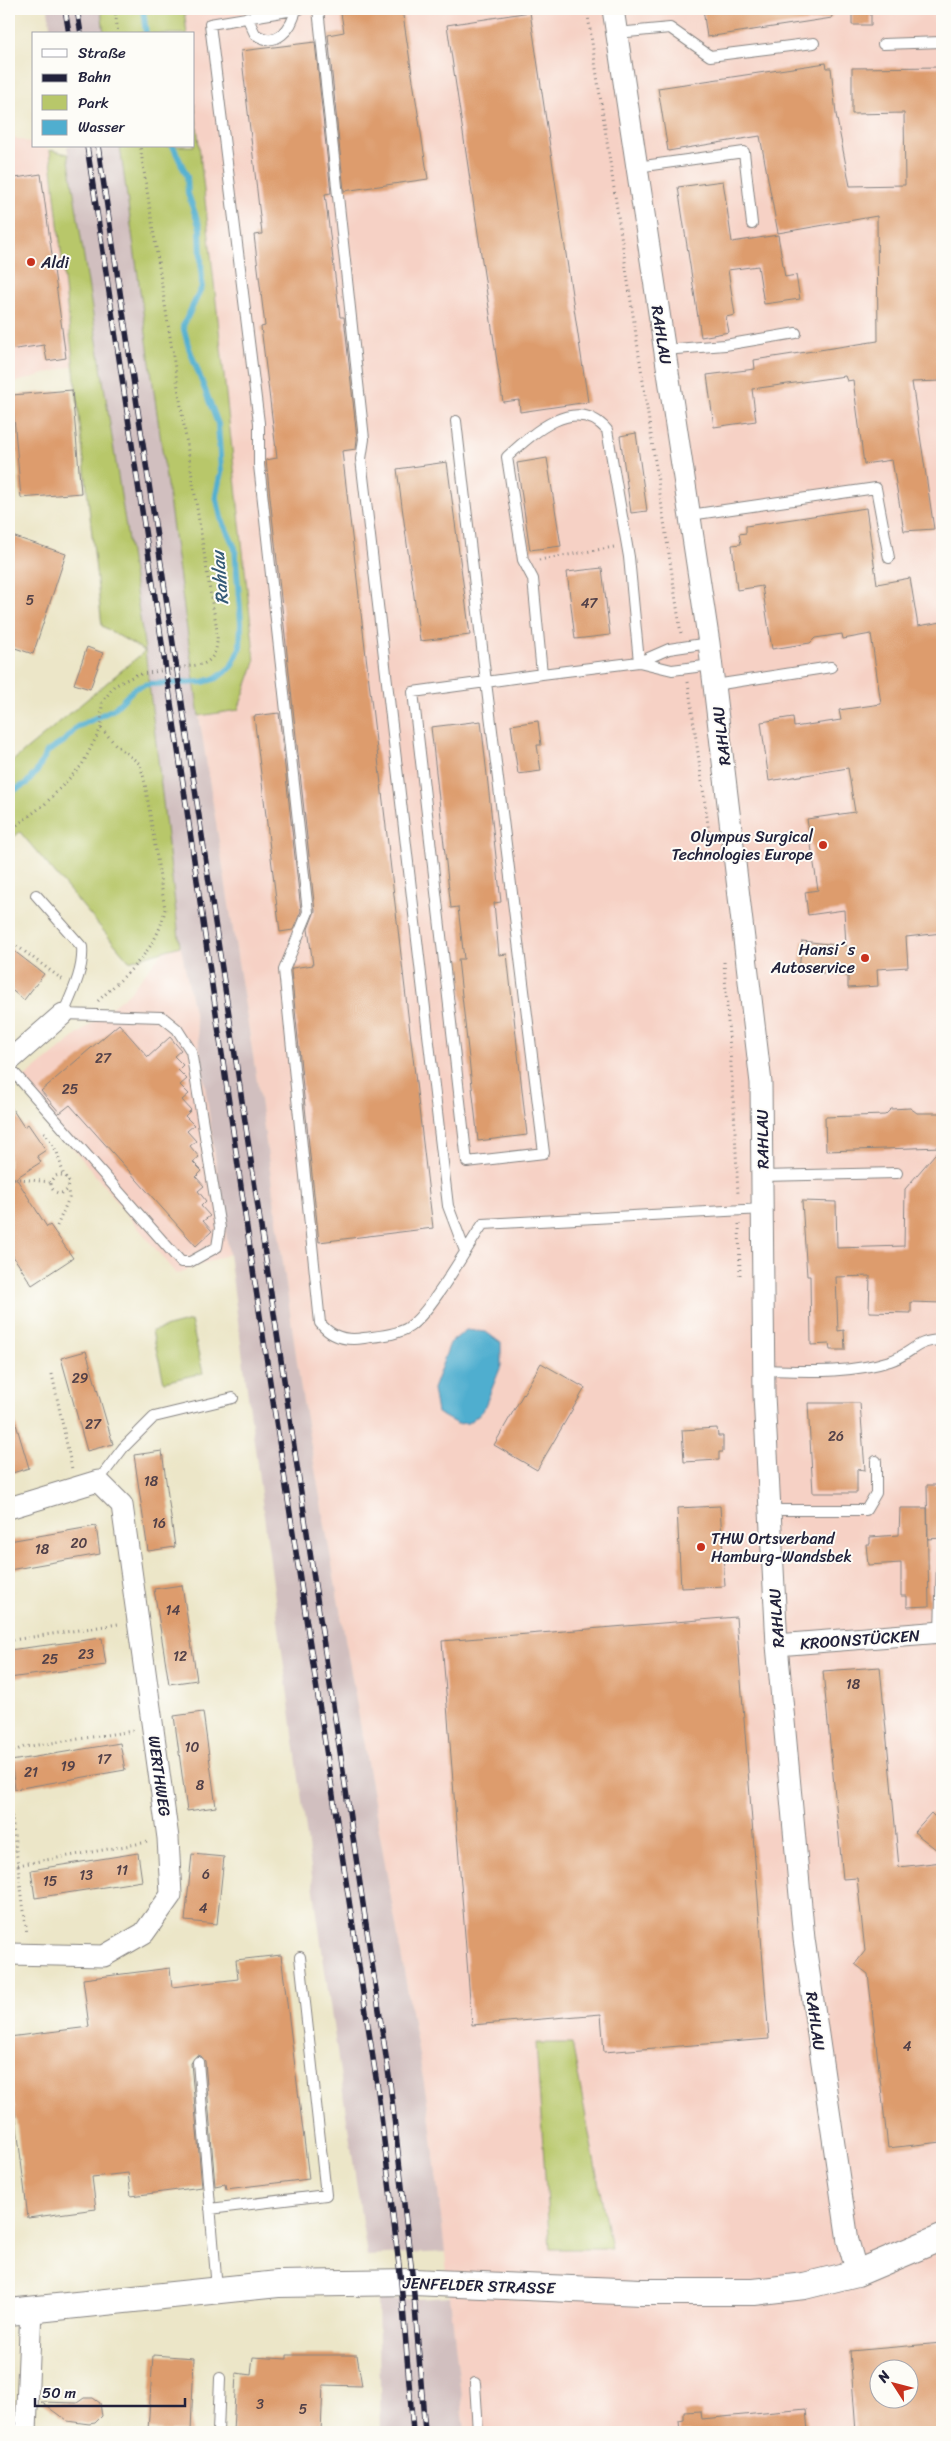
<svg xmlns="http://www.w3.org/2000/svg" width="951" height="2441" font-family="Sriracha,sans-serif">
<rect width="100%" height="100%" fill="#fdfcf7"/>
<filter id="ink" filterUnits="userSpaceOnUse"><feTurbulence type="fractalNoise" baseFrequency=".02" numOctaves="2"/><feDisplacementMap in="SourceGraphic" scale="10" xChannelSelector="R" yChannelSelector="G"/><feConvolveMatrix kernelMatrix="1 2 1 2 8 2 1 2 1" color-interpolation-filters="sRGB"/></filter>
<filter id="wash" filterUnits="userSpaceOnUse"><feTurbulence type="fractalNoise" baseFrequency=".0096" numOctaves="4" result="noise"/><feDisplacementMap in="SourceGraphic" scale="20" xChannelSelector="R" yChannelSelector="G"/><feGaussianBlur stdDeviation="1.12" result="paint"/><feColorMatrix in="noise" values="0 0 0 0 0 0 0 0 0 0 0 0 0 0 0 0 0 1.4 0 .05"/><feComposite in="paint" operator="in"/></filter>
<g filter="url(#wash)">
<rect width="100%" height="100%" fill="#ece6c8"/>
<path fill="#f6d1c5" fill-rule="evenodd" d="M184,9h758v2423h-477l-36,-320 -128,-722 -41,-290 -61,-384 39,-7 -44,-611v-64h-7zM878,2368h30v30h-30z
M9,136l25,8v2l16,4 23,216 -64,18z
M178,933l18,89 33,232 -53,20 -157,-192 110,-89z"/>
<path fill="#d1bfbf" d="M48,9h53l3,25h-53z
M67,146h53l79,570 61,384 41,290 128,722 16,140 -78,4 -46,-313 -92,-689 -33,-232 -18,-89 -33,-283z
M450,2297l15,135h-84l-3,-131z"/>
<path fill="#b8c76a" stroke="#6d7452" d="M101,9h83l3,25h-83z
M194,98l61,564 -17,48 -39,6 -79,-570h74z
M50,150l18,4 77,496 35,296 -51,15 -109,-129 -11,9v-77l136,-113 -43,-25z
M191,1321l12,52 -39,9 -12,-51z
M536,2043h36l39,206h-61z"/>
<path fill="#50aecf" stroke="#396885" d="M466,1330l20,2 15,11v23l-18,45 -15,12 -11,1 -20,-11 -4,-24 17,-46z"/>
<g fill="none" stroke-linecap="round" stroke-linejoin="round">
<path stroke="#50aecf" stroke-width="6" d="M143,9l3,25
M9,793l18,-10 10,-12 10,-19 16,-10 14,-15 37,-18 21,-21 13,-4 55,-2 14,-4 14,-11 9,-19 1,-25 -6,-75 -14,-30 -5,-23 5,-23 -3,-48 -29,-76 -6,-22 19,-39 -2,-59 -12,-34 -1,-18 -14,-30"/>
</g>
<g id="blocks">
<path fill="#dd9c6d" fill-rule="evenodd" d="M366,9h36l26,170 -84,12 -16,-156 16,-3 -3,-19z
M703,9h128l1,9 -125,19z
M852,9h19v16h-19z
M530,12l58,390 -68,10 -1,-12 -16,2 -56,-377z
M315,42l16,151 -6,1 15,123h4l13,122 -1,10 -14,2 91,777 -114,14 -28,-271 1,-3 21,-3 -5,-36 7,-18 -49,-451 11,-2 -16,-131 4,-1 -11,-91 8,-1 -21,-183z
M826,63l1,5h4l5,46 14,72 55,-1 -1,-72 -52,1v-46l90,-1v314l-30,1 22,147 -30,2 -12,-71 -28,4 -11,-84 -6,1 -2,-5 -93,13 4,32 -42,6 -7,-52 48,-6 -1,-9 124,-19 -1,-125 -99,17 -18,-97 -92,15 -10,-63z
M41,174l25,184 -19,3 -3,-16 -35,5v-171z
M723,181l9,61 46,-7 7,42 11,-2 4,24 -36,5 -6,-38 -30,4 7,45 -9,2 3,15 -28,5 -23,-150z
M72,390l9,103 -60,5 -9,-103z
M636,433l11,78 -16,2 -11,-77z
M547,458l14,88 -31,4 -13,-87z
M447,462l23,173 -50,6 -23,-172z
M866,508l11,76 33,-6 8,48 24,-4v311l-36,4 2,30 -31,2 1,17 -30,2v-12l-49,-6 3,-29 44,5 -2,-36 -36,5 -3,-23 13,-2 -11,-71 48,-7 -7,-44 -79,13 -8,-59 32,-5 1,10 47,-7 -2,-10 42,-6 -10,-70 -28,5 -1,-5 -27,4 -5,5 -38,6 -10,-63 -25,4 -5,-45 9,-1 -2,-10 7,-1v-7z
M9,535l57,19 -33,100 -24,-8z
M602,568l8,67 -35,4 -8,-67z
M87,647l16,6 -13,36 -16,-5z
M279,713l22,198 -8,19 -13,2 -26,-216z
M481,721l20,181 -7,1 5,52 8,-1 20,181 -49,6 -20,-182h6l-6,-52 -7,1 -20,-181z
M538,721l3,24h-4l4,26 -23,3 -7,-49z
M9,947l35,27 -20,26 -15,-12z
M119,1024l29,33 22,-20 11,13 -7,6 9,9 -5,5 9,9 -7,6 9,9 -7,6 9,10 -6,6 9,9 -7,6 9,10 -6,5 9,11 -6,5 9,9 -6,6 8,9 -6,5 8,10 -5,5 9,10 -7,5 9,10 -16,15 -126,-141 -10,8 -19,-22z
M9,1104l15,23 4,-3 18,26 -9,6 4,6 -25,16 31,49 3,-2 23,33 -41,27 -23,-35z
M910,1108l7,5h25v190l-31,-1v11l-42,-1 1,-36 -34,1 2,54 6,-1 1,20h-15l-1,-6 -18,1 -1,-69h-3l-5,-75 34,1 1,46 67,-2 1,-57 36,-42 -115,4 -1,-34 60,-2 6,-6z
M86,1351l27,93 -26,7 -26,-93z
M541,1363l44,25 -48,82 -43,-25z
M808,1403h52l5,67 -8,-1v24h-44z
M9,1414h4l16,54 -20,6z
M717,1428l1,8h5v16h-4v8l-35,2 -2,-32z
M162,1451l13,96 -27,4 -14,-96z
M927,1485h15v53l-14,1z
M720,1506l5,80 -44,2 -4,-80z
M900,1508h27l2,98 -22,1v-11h-6v-33l-33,2 -2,-21h4v-7l29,-2z
M96,1526l4,28 -91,16v-29z
M182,1585l15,95 -28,4 -15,-95z
M736,1617l33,422 -165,13 -3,-38 -129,11 -30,-384z
M102,1638l4,27 -97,13v-28z
M880,1667l19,200 43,-5v280l-54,6 -20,-174 -13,-10 10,-13 -8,-73 -14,1 -20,-208z
M203,1712l13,95 -29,4 -13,-95z
M120,1743l5,27 -110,19 -4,-28z
M931,1813l11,11v30l-28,-22z
M138,1853l4,28 -107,17 -4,-28z
M192,1854l32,3 -7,67 -32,-3z
M281,1955l28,224 -83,10 -1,-5 -10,2 -10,-125 -4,-5 -4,-1 -6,8 11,124 -71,9 -3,-23 -36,4 4,32 -68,9 -19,-156v-25l80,-10 -6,-48 87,-11 2,19 66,-8 -2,-19z
M942,2343v89h-86l-6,-81zM878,2368h30v30h-30z
M153,2355l41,3 -3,74 -43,-2z
M287,2355h70l5,31 -39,-1 -2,47h-88l3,-59 15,2 2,-18 34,2z
M84,2398h9l7,5 2,13 -7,7 -6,1 -22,-3 -26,-19 36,1z
M806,2409l2,23h-128l-1,-11 5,-1v-8l17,-1 1,8z"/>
</g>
</g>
<g filter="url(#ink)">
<use href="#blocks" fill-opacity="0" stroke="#878482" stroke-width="1"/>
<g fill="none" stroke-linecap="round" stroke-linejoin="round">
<defs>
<path id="service" d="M300,9l-90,15 49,399v42l49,447 -24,58 36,353c11,14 27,18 44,15 13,-2 34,-3 45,-11 22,-15 57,-78 74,-103l280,-15
M318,9l46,430 -3,20 87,747 17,45
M247,17l8,17c21,15 37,-5 41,-25
M617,33l53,-5 40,28 104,-13
M883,44l59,-2
M637,167l107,-15 8,72
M664,350l61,-5 71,-12
M456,421l30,261 -73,10 54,470 77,-9 -58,-471 56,-8
M690,515l186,-27 13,70
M639,662l-10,-105 -22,-127c-32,-36 -74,3 -100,27l16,103 10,19 9,95 97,-12 30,-13 40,-6
M639,662l33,8 40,-5
M715,685l116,-18
M9,1067l172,195h9l27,-15 3,-19 -29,-177 -14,-22 -15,-12 -99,-3c9,-21 21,-44 19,-67l-46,-52
M762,1176l135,-3
M763,1370c42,1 86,4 127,-9 22,-7 25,-21 52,-21
M98,1481l25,-33 31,-31 79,-19
M769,1510h97l10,-17v-32
M940,1633l2,-71
M198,2062l19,227
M210,2209l116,-14 -26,-238
M475,2383l3,49
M218,2432l2,-54"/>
<path id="minor" d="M613,9l96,634 52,440 3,312 13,250 27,294 44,302 9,32
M9,1061l54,-47
M9,1508l89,-27 24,24 46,333 3,57 -27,38 -40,23 -95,-2
M777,1645l165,-13
M26,2432l5,-124"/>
<path id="tertiary" d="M9,2312l269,-28 135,-2 228,10h113l50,-6 53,-13 85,-36"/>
</defs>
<use href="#service" stroke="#878482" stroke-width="12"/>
<use href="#minor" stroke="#878482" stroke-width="23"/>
<use href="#tertiary" stroke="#878482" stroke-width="28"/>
<path stroke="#878482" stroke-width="3" stroke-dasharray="1 4" stroke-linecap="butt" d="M115,9l3,25
M587,9l94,625
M539,560l75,-13
M688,682l21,150
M9,831l36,-27 37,-39 19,-37 1,-25 12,-17 22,-11 67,-11c24,-10 11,-47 8,-67l-71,-451
M9,940l54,40
M724,962l10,147 4,86
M98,1001c29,-28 60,-51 67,-92l-20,-126 -5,-19 -24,-19 -15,-17
M44,1132l13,20 7,24
M51 1184a9 9 0 1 1 18 0a9 9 0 1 1-18 0Z
M9,1178l42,4
M739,1224l1,51
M57,1226l12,-28 -1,-8
M52,1374l20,95
M13,1640l105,-16
M9,1753l15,-6 109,-16
M9,1796l18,138
M18,1865l130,-23"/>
<use href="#service" stroke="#fff" stroke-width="10"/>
<use href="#minor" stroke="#fff" stroke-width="21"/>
<use href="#tertiary" stroke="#fff" stroke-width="26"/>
<defs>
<path id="rail" d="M65,9l4,25
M77,9l4,25
M87,146l96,637 70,487 125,821 23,191 12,150
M98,146l292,1937 23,199 12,150"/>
</defs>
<use href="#rail" stroke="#22223b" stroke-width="5.5"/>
<use href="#rail" stroke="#fdfcf7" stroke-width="4" stroke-dasharray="11" stroke-linecap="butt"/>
</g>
</g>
<g fill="#c8321e" stroke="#fdfcf7" stroke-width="2">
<circle cx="31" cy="262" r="5"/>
<circle cx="823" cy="845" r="5"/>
<circle cx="865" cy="958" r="5"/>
<circle cx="701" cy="1547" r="5"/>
</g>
<g text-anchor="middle" stroke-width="4" stroke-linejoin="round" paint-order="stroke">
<g font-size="14" fill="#514048">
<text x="30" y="605">5</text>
<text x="589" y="608">47</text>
<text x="103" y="1063">27</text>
<text x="70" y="1094">25</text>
<text x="80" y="1383">29</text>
<text x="93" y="1429">27</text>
<text x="836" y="1441">26</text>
<text x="151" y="1486">18</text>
<text x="159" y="1528">16</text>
<text x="79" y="1548">20</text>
<text x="42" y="1554">18</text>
<text x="173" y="1615">14</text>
<text x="86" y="1659">23</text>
<text x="180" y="1661">12</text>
<text x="50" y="1664">25</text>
<text x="853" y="1689">18</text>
<text x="192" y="1752">10</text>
<text x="104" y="1764">17</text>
<text x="68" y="1771">19</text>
<text x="31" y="1777">21</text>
<text x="200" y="1790">8</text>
<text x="122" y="1875">11</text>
<text x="206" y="1879">6</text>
<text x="86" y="1880">13</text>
<text x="50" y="1886">15</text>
<text x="203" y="1913">4</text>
<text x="907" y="2051">4</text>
<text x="260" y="2409">3</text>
<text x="303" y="2414">5</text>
</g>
<g font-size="16" fill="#22223b" stroke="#fdfcf7" text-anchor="start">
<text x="41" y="268">Aldi</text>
<text x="813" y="842" text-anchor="end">Olympus Surgical<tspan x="813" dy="18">Technologies Europe</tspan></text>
<text x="855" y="955" text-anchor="end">Hansi´s<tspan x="855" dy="18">Autoservice</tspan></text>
<text x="711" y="1544">THW Ortsverband<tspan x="711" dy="18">Hamburg-Wandsbek</tspan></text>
</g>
<g font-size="16" fill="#22223b" stroke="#fdfcf7">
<text transform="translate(662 335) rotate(81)" y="6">RAHLAU</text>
<text transform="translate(721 736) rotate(-97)" y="6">RAHLAU</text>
<text transform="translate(762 1139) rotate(-91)" y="6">RAHLAU</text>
<text transform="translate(776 1618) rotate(-94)" y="6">RAHLAU</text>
<text transform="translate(860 1639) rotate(-4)" y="6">KROONSTÜCKEN</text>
<text transform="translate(160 1776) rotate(82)" y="6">WERTHWEG</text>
<text transform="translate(816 2021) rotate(82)" y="6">RAHLAU</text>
<text transform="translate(479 2285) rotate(2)" y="6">JENFELDER STRASSE</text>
</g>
<g font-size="18" font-style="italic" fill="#345a76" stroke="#fdfcf7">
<text transform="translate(220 578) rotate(-95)" y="6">Rahlau</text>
</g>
</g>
<rect width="951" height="2441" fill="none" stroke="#fdfcf7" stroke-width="30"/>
<rect x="32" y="32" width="162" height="115" fill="#fdfcf7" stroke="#a5a5ac"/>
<rect x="42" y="49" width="25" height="8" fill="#ffffff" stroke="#a5a5ac"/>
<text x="78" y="58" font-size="15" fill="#22223b">Straße</text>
<rect x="42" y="74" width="25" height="8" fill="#22223b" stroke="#a5a5ac"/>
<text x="78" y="82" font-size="15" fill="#22223b">Bahn</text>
<rect x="42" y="95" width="25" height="15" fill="#b8c76a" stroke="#a5a5ac"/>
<text x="78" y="108" font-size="15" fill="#22223b">Park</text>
<rect x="42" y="120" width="25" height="15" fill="#50aecf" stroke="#a5a5ac"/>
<text x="78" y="132" font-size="15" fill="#22223b">Wasser</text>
<g transform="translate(894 2384) rotate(306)"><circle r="24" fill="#fdfcf7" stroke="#a5a5ac"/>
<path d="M0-4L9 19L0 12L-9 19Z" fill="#c8321e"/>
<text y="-8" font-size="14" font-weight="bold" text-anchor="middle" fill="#22223b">N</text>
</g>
<path d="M35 2398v8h150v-8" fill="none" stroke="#22223b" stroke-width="2.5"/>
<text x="42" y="2398" font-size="15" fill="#22223b" stroke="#fdfcf7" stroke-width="4" paint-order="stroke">50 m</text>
</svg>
